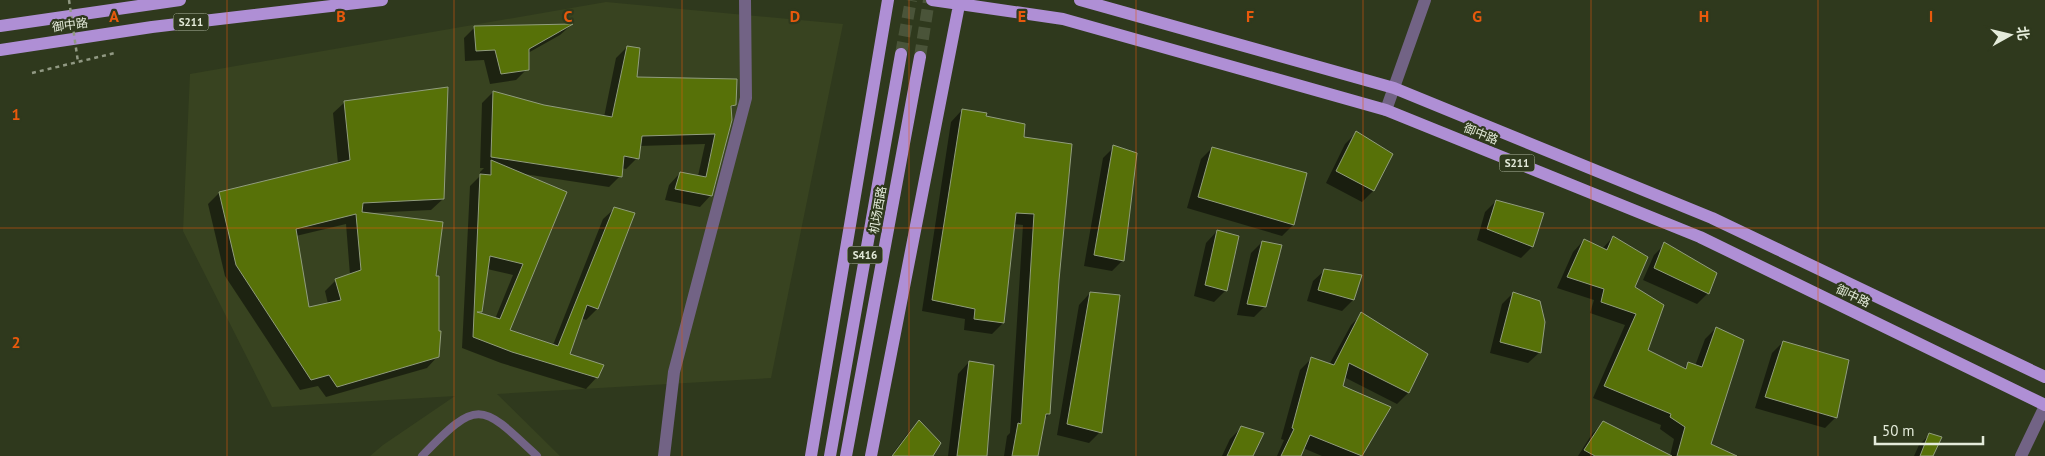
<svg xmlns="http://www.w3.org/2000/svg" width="2045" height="456" font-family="'PT Sans','Noto Sans SC',sans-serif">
<rect width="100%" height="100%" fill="#2f391d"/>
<path fill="#384320" d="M606,2l237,22 -72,354 -274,16 63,62h-190l13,-11 72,-49 -183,11 -89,-176 7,-157z"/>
<path fill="#0007" fill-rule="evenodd" d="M570,26l-10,9 -32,18 -1,16 -11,11 -26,4 -6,-24 -19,1 -1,-23 11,-11z
M627,47l9,31 99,26 -5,5 -19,86 -11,12 -35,-7 4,-15 11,-12 18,3 7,-32 -66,2 -2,12 -11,11 -5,-1 -1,8 -11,11 -85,-13 42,19 -57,138 44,14 50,-126 12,-11 18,6 -36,95 -11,11 -5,-2 -13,37 29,22 -11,12 -85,-26 -39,-15 8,-162 10,-10v-4l4,-4h-4l2,-65 11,-11 51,14 60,11 12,-59zM487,269l26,6 -18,44 -16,-5 2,-2z
M345,102l98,97 -12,11 -63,3v1l66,63 4,79 -11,12 -101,29 -8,-11 -18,4 -75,-114 -17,-72 11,-11 119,-29 -5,-51zM346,224l4,51 -14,5 -11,11 3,13 -20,4 -12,-72z
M962,110l23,7 37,21 36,142 -9,134 -5,5 -8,37h-32l3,-20 3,-3 13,-208 -10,-1 -10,99 -11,11 -28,-4 1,-11 -43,-8 29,-189z
M1356,133l35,21 -18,37 -11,11 -36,-19 19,-39z
M1114,147l9,113 -11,11 -28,-5 19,-108z
M1212,148l81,77 -11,11 -95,-28 14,-49z
M1496,201l46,13 -10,33 -11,11 -44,-18 8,-28z
M1217,231l20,6 -12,54 -11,11 -20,-6 12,-53z
M1613,237l20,51 13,63 37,18 5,-5 7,2 10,-27 11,-11 -7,117 25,11h-64l4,-17 -14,-10 1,-4 -68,-27 32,-73 -35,-12 4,-13 -37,-12 16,-36 11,-12 18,9z
M1262,242l3,64 -11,11 -17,-2 14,-62z
M1665,244l43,49 -11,11 -54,-24 11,-25z
M1325,270l35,6 -7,24 -11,11 -35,-10 6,-20z
M1090,293l10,139 -11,11 -32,-8 22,-130z
M1513,293l27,59 -12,11 -38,-10 12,-49z
M1362,314l64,40 -18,39 -11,11 -53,-27 -3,9 48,22 -29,48h-38l-19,-8 -3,8h-23l7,-16 -3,-1 19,-69 11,-11 18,6 22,-40z
M1783,342l53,75 -11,11 -70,-20 17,-55z
M969,362l17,94h-38l10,-82z
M919,422l12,34h-40l17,-23z
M1603,423l66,33h-91l14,-22z
M1241,428l11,28h-30l8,-17z
M1930,434l2,22h-18l5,-11z"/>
<path fill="#577108" stroke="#919d7d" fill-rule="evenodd" d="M573,24l-44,25v21l-28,4 -6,-24 -19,1 -2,-25z
M627,46l13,2 -3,29 100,2 -1,26 -5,1 1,14 -20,76 -37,-7 5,-17 26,5 9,-43 -73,2 -3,23 -15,-3 -2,21 -131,-20 2,-66 51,14 68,12z
M448,87l-4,112 -81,4 -1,9 81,10 -7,54h3v55h2l-2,26 -102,30 -8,-12 -18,5 -75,-115 -17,-73 131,-32 -6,-59zM356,214l5,56 -26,9 6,21 -32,7 -13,-78z
M962,109l25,4 -1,3 39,8 -1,13 48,7 -13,136 -9,134h-4l-8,42h-26l6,-33 3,1 13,-210 -18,-1 -12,110 -30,-4 1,-10 -43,-9z
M1356,131l37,23 -19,37 -38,-20z
M1113,145l24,8 -13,108 -30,-6z
M1212,147l95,26 -13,52 -96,-28z
M491,160l76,32 -57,138 48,16 56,-139 21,6 -37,96 -11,-4 -17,49 34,11 -6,13 -86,-26 -39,-15 7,-163 11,1zM490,256l33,8 -23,55 -23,-7h5z
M1496,200l48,13 -11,34 -46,-18z
M1217,230l22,6 -12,55 -22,-6z
M1613,236l35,21 -13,30 29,18 -16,45 38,19 2,-7 14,5 14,-40 28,13 -33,104 26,12h-60l8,-29 -15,-10 1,-3 -67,-28 32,-72 -35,-12 3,-13 -37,-12 17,-38 23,11z
M1262,241l20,4 -16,62 -19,-3z
M1664,242l53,31 -8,21 -55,-26z
M1324,269l38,6 -8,25 -36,-10z
M1090,292l30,3 -18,138 -35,-9z
M1513,292l27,9 5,21 -4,31 -41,-11z
M1361,312l67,42 -19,39 -60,-30 -6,23 48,21 -29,49 -52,-21 -9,21h-20l13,-27 -2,-1 19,-71 23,8z
M1783,341l66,19 -12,58 -72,-21z
M969,361l25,4 -7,91h-30z
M919,420l22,23 -8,13h-41z
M1603,421l69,35h-77l-11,-6z
M1241,426l23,7 -11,23h-26z
M1929,433l13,4 -9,19h-13z"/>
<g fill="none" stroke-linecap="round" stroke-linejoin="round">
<path stroke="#4a5439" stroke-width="12" stroke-dasharray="12 6" stroke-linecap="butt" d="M901,54l10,-54
M920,57l9,-57"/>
<path stroke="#919983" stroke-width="2.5" stroke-dasharray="4 4" stroke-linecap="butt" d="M32,73l83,-20"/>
<path stroke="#726385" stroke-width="8" d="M422,456c56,-58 59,-53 115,0"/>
<path stroke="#726385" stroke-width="12" d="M1386,110l39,-110
M664,456l10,-84 72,-274 -1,-98"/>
<path stroke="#726385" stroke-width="12" d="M2021,456l24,-50"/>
<path stroke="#af8fd5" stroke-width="12" d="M932,0l131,19 323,91 314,127 345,168
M1080,0l314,88 318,130 333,159
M0,26l180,-26
M0,50l152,-23 230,-27
M811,456l77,-456
M830,456l71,-402
M846,456l74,-399
M871,456l89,-456"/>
<path stroke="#919983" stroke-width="2.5" stroke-dasharray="4 4" stroke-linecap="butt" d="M69,0l9,62"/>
</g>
<path fill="none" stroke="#e8590c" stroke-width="1" stroke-opacity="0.55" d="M227,0v456M454,0v456M682,0v456M909,0v456M1136,0v456M1363,0v456M1591,0v456M1818,0v456M0,228h2045"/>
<g text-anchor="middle" stroke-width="4.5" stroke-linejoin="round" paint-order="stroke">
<g fill="#2f391d" stroke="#aeb6a1" stroke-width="1">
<rect x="173.5" y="13.5" width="35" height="17" rx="4"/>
<rect x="1499.5" y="154.5" width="35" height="17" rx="4"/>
<rect x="847.5" y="246.5" width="35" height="17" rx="4"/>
</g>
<g font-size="11" font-weight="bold" fill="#e4ebda">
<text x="191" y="26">S211</text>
<text x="1517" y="167">S211</text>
<text x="865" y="259">S416</text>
</g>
<g font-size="12" fill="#e4ebda" stroke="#2f391d">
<text transform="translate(70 25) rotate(-8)" y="4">御中路</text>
<text transform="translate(1481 134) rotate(22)" y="4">御中路</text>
<text transform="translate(878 210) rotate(-80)" y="4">机场西路</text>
<text transform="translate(1853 296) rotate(26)" y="4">御中路</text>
</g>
</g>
<g font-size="16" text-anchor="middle" font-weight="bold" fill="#e8590c" stroke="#2f391d" stroke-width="4.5" stroke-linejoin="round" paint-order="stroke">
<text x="114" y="22">A</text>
<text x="341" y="22">B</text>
<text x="568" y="22">C</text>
<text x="795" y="22">D</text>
<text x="1022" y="22">E</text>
<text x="1250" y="22">F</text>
<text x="1477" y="22">G</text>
<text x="1704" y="22">H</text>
<text x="1931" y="22">I</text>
<text x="16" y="120">1</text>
<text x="16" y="348">2</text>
</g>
<g transform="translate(2010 35) rotate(82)" stroke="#2f391d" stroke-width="4" paint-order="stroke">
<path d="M0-4L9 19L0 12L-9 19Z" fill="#e4ebda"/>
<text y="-8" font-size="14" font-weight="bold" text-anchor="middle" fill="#e4ebda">北</text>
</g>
<path d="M1875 436v8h108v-8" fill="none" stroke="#e4ebda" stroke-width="2.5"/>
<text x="1882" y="436" font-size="15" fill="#e4ebda" stroke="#2f391d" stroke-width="4" paint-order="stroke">50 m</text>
</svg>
